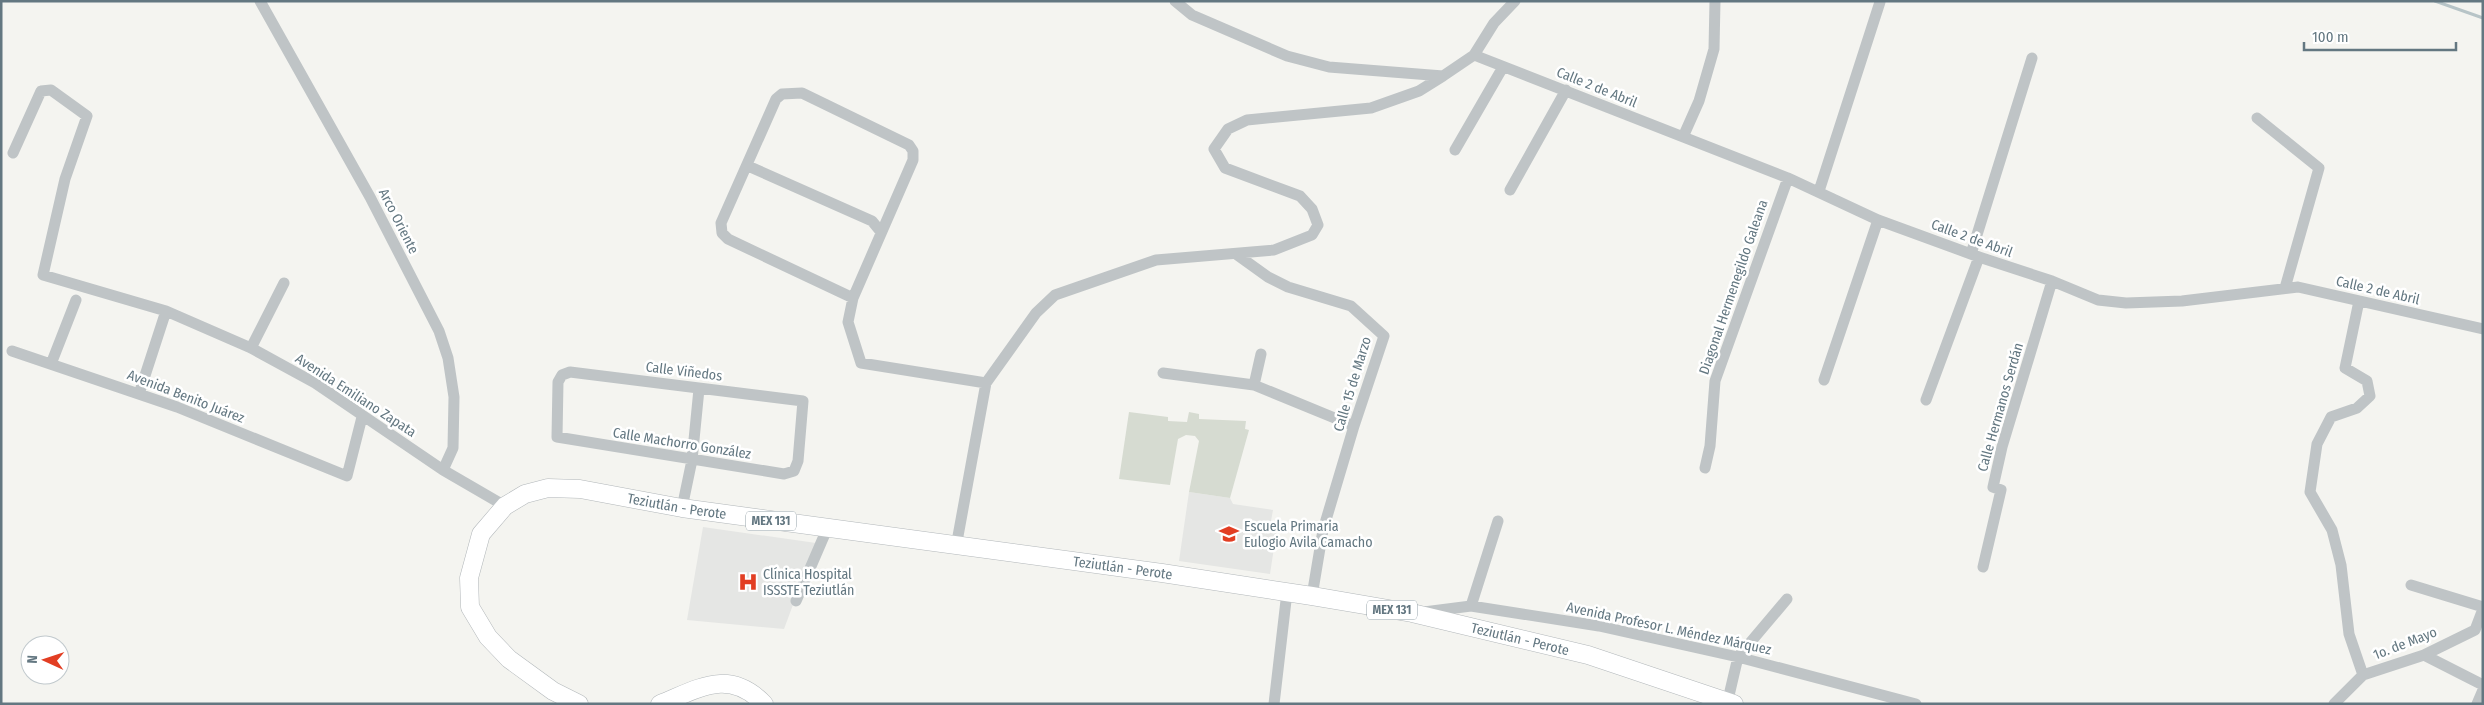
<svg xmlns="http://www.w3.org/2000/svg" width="2484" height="705" font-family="'Fira Sans Condensed',sans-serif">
<rect width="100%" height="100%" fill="#f4f4f0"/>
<path fill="#e5e6e4" d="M1189,492l41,6 3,6 40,6 -2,11 6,7 -7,46 -91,-13z
M703,527l113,16 -32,86 -97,-9z"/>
<path fill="#d6dbd1" d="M1129,412l39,5v4l19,1 2,-10 10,2v5l47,2 -1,8 4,1 -19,68 -41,-6 10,-51 -4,-5 -9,-1 -8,4 -8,46 -51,-6z"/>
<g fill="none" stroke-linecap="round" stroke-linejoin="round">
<path stroke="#b7c4c7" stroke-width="3" d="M2435,1l48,17"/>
<defs>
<g id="primary">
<path id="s1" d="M579,704l-26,-13 -44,-32 -21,-22 -18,-30 -1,-29 12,-44 24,-28 20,-12 23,-6 32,1 102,19 480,65 150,23 100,17 176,42 146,49"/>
<path d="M660,704c40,-16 69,-36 104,0"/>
</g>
</defs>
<use href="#primary" stroke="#b2b7ba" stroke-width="19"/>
<path stroke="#bfc4c6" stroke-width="11" d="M260,1l110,196 69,134 9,27 6,39 -1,51 -10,22
M1175,1l17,14 95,41 42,11 114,9 31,-21 20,-32 21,-22
M1474,55l314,123 90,42 101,37 73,24 46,19 28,3 56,-2 116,-14 185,42
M2257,118l62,50 -34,120
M1683,137l16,-36 15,-52 1,-48
M1455,150l48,-83
M13,153l28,-62 10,-1 36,26 -22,63 -22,96 123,36 85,37 64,35 128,87 62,36
M748,166l124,55 9,11
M1510,190l56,-100
M1819,191l61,-189
M1236,254l32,23 20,10 63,19 33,30 -30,90 -31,104 -11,66
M1971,254l61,-196
M853,298l-125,-59 -6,-6 -1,-10 55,-124 6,-5 20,-1 107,52 4,6v9l-60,138 -5,24 13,41 125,20
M2359,301l-14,67 22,13 3,15 -13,12 -26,9 -14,27 -7,48 22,38 9,35 8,69 14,41
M251,348l33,-65
M12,351l165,56 170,69 15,-59
M51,364l25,-64
M570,372l233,29 -5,60 -4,10 -10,3 -227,-37 1,-55 4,-7z
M1163,373l91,12 100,41
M1824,380l54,-160
M1254,385l7,-31
M139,394l27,-83
M1926,400l53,-143
M1705,468l5,-22 5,-65 73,-203
M682,508l10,-48 7,-71
M956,547l30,-164 50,-70 19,-18 101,-35 118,-10 38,-15 6,-10 -6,-16 -12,-13 -75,-28 -11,-19 14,-20 19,-9 124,-12 48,-17 24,-15
M1983,567l18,-77 -8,-3 9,-40 50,-166
M2411,585l72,22
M796,601l31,-72
M1471,606l27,-85
M1424,612l47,-6 128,20 139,31 178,47
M2424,655l59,30
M1274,704l13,-112
M1727,704l11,-47 49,-58
M2334,704l29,-29 61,-20 51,-25 8,-21
M2477,704l6,-14"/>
<use href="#primary" stroke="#fff" stroke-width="18"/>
</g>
<defs>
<symbol id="school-bare" viewBox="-9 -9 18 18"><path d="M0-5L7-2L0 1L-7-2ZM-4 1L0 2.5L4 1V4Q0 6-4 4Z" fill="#e23e23" stroke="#fff" stroke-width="2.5" paint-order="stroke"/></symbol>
<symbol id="hospital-bare" viewBox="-9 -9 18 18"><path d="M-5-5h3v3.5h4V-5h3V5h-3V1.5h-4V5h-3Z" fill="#e23e23" stroke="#fff" stroke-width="2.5" paint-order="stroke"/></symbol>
</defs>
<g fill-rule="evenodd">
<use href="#school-bare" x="1215" y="520" width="28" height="28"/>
<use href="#hospital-bare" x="734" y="568" width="28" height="28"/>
</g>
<g text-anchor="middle" stroke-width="5" stroke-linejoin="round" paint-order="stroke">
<g fill="#fff" stroke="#92a0a7" stroke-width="1">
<rect x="746" y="511.5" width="50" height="19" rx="4"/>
<rect x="1367" y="600.5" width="50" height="19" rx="4"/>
</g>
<g font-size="12" font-weight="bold" fill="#637781">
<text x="771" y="525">MEX 131</text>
<text x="1392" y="614">MEX 131</text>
</g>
<g font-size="14" fill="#637781" stroke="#fff">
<text transform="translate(1597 87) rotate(22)" y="5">Calle 2 de Abril</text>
<text transform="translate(399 221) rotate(63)" y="5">Arco Oriente</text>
<text transform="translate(1972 238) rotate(20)" y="5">Calle 2 de Abril</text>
<text transform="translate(1733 287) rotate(-71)" y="5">Diagonal Hermenegildo Galeana</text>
<text transform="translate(2378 290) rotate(13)" y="5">Calle 2 de Abril</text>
<text transform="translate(684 371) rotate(7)" y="5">Calle Viñedos</text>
<text transform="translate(1352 384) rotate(-73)" y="5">Calle 15 de Marzo</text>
<text transform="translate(356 395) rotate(33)" y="5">Avenida Emiliano Zapata</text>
<text transform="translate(186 396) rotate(21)" y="5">Avenida Benito Juárez</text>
<text transform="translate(2000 407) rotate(-74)" y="5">Calle Hermanos Serdán</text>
<text transform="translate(682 443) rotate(9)" y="5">Calle Machorro González</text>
<text dy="5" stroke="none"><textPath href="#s1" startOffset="438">Teziutlán - Perote</textPath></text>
<text dy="5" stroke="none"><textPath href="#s1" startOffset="888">Teziutlán - Perote</textPath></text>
<text transform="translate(1669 628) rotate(12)" y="5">Avenida Profesor L. Méndez Márquez</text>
<text dy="5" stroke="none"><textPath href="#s1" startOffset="1292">Teziutlán - Perote</textPath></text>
<text transform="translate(2405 643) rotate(-21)" y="5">1o. de Mayo</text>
</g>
<g font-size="14" fill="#637781" stroke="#fff" text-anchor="start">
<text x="1244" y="531">Escuela Primaria<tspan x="1244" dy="16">Eulogio Avila Camacho</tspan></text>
<text x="763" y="579">Clínica Hospital<tspan x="763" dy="16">ISSSTE Teziutlán</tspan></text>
</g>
</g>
<rect width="2484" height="705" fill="none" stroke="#637781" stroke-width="5"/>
<g transform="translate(45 660) rotate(273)"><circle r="24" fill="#ffffff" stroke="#c1c9cd"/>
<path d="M0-4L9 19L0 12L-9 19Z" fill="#e23e23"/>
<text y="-8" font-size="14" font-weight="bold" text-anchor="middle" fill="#637781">N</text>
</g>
<path d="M2304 42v8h152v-8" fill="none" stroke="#637781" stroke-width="2.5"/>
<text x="2312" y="42" font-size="15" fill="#637781" stroke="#ffffff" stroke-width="4" paint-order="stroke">100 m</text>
</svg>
